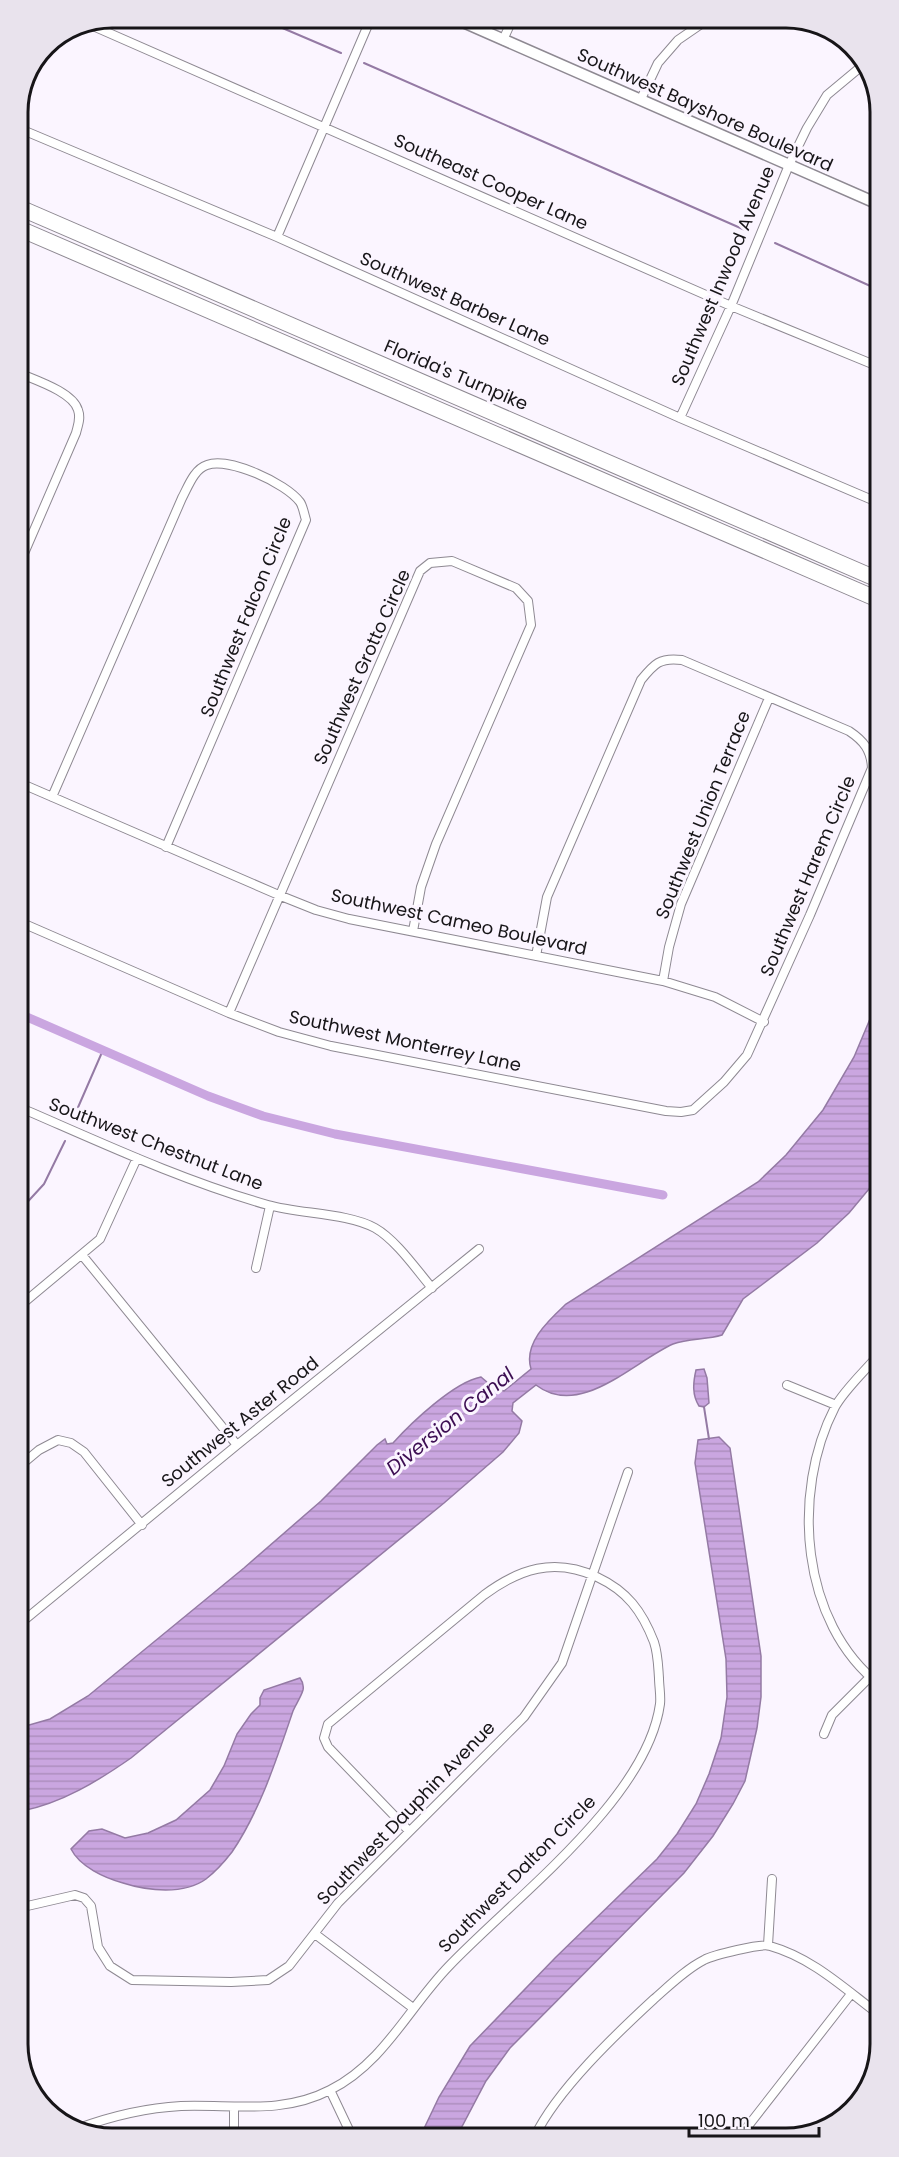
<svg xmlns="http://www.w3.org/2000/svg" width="899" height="2157" font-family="Poppins,sans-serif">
<defs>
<pattern id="water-rules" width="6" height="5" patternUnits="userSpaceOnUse" patternTransform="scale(1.5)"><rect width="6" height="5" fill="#caa6e0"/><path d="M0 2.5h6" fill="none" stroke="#ad8ebf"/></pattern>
</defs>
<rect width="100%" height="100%" fill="#fbf5ff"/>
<path fill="url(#water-rules)" stroke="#947aa4" stroke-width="1.5" d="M878,1000l1,177 -30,36 -32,30 -74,56 -21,36c-16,5 -33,3 -49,9 -40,18 -93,75 -137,41l-23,18 -1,8 10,10 -3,12 -16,19 -59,51 -313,255c-33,23 -69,45 -109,53v-84l28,-8 38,-23 156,-128 77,-67 56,-56 8,-6 2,5 6,-1c18,-20 61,-61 88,-66l13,11 10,3 27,-22c-8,-26 18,-49 35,-65l192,-122 28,-27 37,-45 31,-53z
M704,1369l3,9 2,25 -5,4 -5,-1c-7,-11 -6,-23 -3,-36z
M719,1437l11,11 31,208v41l-4,31 -12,53 -12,23 -20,32 -29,37 -174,175 -24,33 -29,55 -37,1 19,-40 31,-51 85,-88 102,-99 20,-25 19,-30 13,-30 12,-36 6,-41 -1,-38 -31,-196 3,-23z
M300,1678c3,4 4,7 3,12 -2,7 -7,14 -10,21 -16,47 -33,100 -61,141 -7,9 -17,20 -26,27 -22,16 -58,12 -83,4 -18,-5 -43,-16 -52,-34l18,-18 13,-2 23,9 23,-5 28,-13 34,-30 14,-24 13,-32 14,-20 9,-9v-7l4,-8z"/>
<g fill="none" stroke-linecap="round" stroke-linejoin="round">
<path stroke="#947aa4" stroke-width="2" d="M259,18l82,35
M364,63l381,167
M775,243l102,46
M76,1112l27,-62
M21,1209l23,-25 21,-43
M704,1407l5,32"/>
<path stroke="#caa6e0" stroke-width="9" d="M20,1014l188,82 55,20 72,18 328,61"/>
<defs>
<path id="minor" d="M93,26l638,280 146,60
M503,40l10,-22
M641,99l17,-36 20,-23 32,-22
M18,128l259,109 403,181 197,84
M277,237l94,-219
M19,373c16,7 54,19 59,37 3,8 0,15 -2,23l-57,132
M680,418l51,-112 58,-141 18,-37 20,-33 36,-30
M20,783l261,113 35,14 33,9 314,62 52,16 49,25
M52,797l130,-299c6,-11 12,-29 25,-33 22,-8 79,18 93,37 3,4 4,12 6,18l-140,327
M20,922l209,91 50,19 52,14 335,65 15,1 12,-2 31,-28 23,-27 63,-140 62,-147c-1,-18 -8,-27 -23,-37l-167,-71c-22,-3 -28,4 -41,20l-94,217 -11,59
M663,981l6,-34 12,-43 88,-206
M229,1013l191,-442 10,-8 22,-2 64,27 12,13 3,24 -95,219 -15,43 -8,44
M21,1108c81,35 162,73 247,97 32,9 80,8 107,23 21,12 41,41 57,60
M82,1255l155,190
M256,1268l14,-62
M21,1305l79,-66 37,-81
M879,1354c-12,15 -35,36 -44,53 -44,85 -35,216 45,278
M787,1385l49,20
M21,1465l18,-15 19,-10 13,3 13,9 58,73
M22,1622l215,-177 242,-196
M824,1734l8,-19 38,-38
M23,1907l52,-12 9,3 7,8 7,41 12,19 22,14 99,2 37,-2 21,-14 49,-63 186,-186 38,-54 66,-191
M315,1934l98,74
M768,1945l4,-66
M330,2090l19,40
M79,2128c33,-12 66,-20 102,-22 51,-2 101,9 149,-16 54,-27 79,-83 119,-124 65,-68 198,-167 211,-262 1,-8 -1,-18 -1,-26 -1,-13 -1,-24 -5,-36 -12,-31 -27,-51 -57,-65 -43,-20 -78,-8 -113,18l-156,129 -4,14 4,9 81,84
M741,2135l110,-141
M535,2136c22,-46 81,-102 119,-137 15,-13 32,-30 50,-39 9,-5 58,-17 66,-14 43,12 76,44 111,70
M234,2138v-30"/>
<path id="tertiary" d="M454,18l422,185"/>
<path id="motorway" d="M18,207l859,372
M18,228l859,371"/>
</defs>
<use href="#minor" stroke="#8e8992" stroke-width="10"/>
<use href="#tertiary" stroke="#8e8992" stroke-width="13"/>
<use href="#motorway" stroke="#8e8992" stroke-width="17"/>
<use href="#minor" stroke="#fff" stroke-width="8"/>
<use href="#tertiary" stroke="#fff" stroke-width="10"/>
<use href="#motorway" stroke="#fff" stroke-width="15"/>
</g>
<g text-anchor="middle" stroke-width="6" stroke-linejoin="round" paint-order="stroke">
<g font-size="18" fill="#171518" stroke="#fbf5ff">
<text transform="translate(705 110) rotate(24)" y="6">Southwest Bayshore Boulevard</text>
<text transform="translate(491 182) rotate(24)" y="6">Southeast Cooper Lane</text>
<text transform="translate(723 276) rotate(-67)" y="6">Southwest Inwood Avenue</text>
<text transform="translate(455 299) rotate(24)" y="6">Southwest Barber Lane</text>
<text transform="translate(456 375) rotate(23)" y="6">Florida's Turnpike</text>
<text transform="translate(246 617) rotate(-68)" y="6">Southwest Falcon Circle</text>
<text transform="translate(362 667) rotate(-66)" y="6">Southwest Grotto Circle</text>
<text transform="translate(703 815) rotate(-68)" y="6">Southwest Union Terrace</text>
<text transform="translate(808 876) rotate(-67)" y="6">Southwest Harem Circle</text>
<text transform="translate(459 922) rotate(12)" y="6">Southwest Cameo Boulevard</text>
<text transform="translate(405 1041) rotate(12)" y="6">Southwest Monterrey Lane</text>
<text transform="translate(156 1144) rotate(21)" y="6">Southwest Chestnut Lane</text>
<text transform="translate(240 1422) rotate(-39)" y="6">Southwest Aster Road</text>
<text transform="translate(406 1813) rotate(-46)" y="6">Southwest Dauphin Avenue</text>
<text transform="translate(517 1874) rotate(-45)" y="6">Southwest Dalton Circle</text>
</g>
<g font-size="20" font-style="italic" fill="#3c0d52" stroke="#fbf5ff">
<text transform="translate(450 1421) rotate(-39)" y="7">Diversion Canal</text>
</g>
</g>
<path d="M0 0H899V2157H0ZM112 28H786A84 84 0 0 1 870 112V2044A84 84 0 0 1 786 2128H112A84 84 0 0 1 28 2044V112A84 84 0 0 1 112 28Z" fill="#e9e3ed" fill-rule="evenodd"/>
<path fill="none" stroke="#171518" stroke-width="3" d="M112 28H786A84 84 0 0 1 870 112V2044A84 84 0 0 1 786 2128H112A84 84 0 0 1 28 2044V112A84 84 0 0 1 112 28Z"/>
<path d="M689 2127v9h130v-9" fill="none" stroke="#171518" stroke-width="3"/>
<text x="698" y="2127" font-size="18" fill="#171518" stroke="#fbf5ff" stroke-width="4.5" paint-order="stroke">100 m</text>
</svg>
